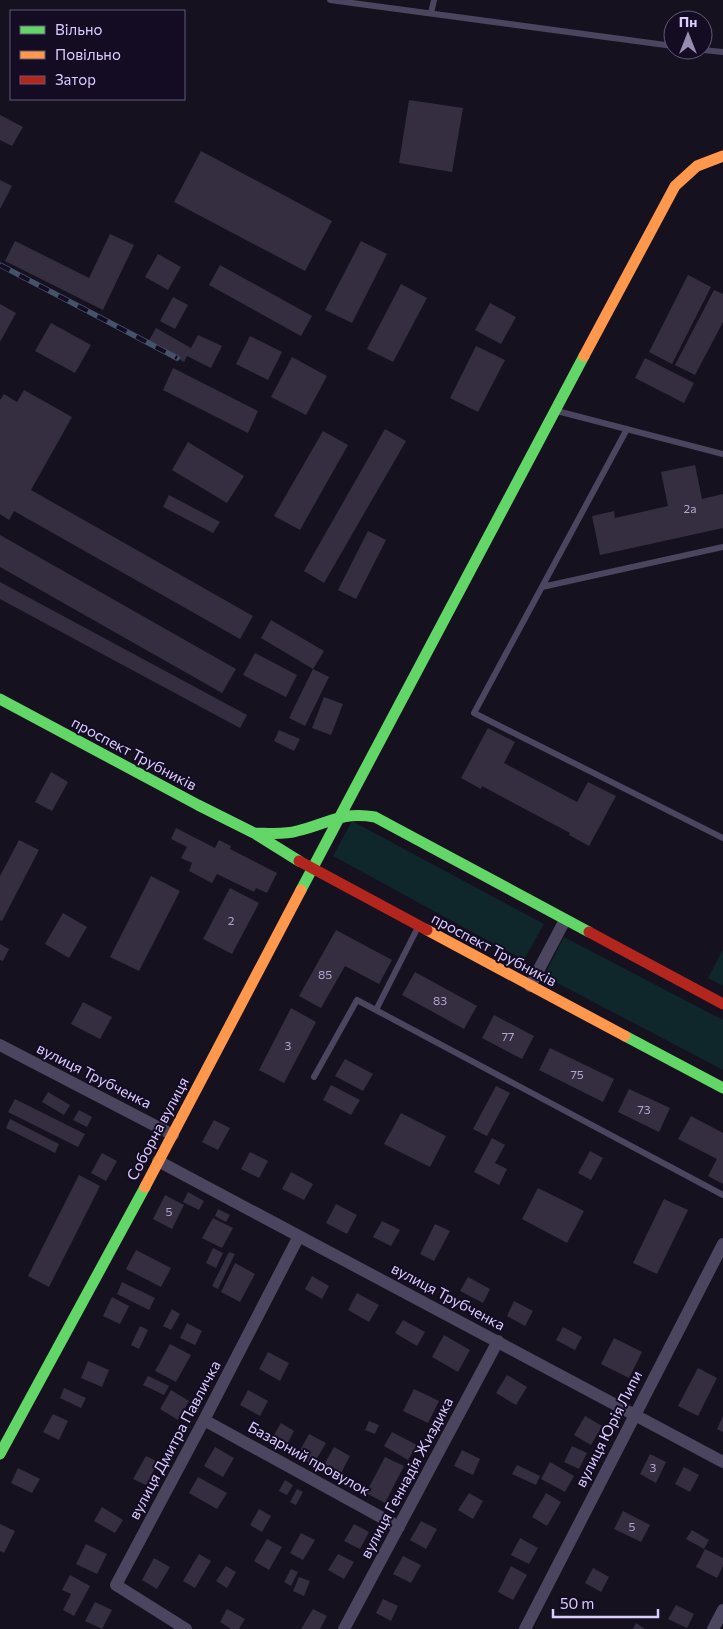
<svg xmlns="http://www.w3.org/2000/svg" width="723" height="1629" font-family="Commissioner,sans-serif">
<rect width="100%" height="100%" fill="#15111e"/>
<path fill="#0f262b" d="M352,821l192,103 -20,36 -191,-104z
M564,937l159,83v50l-179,-94z
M723,949v37l-15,-8z"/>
<path fill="#352e40" d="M409,100l54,8 -11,64 -53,-9z
M0,115l23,12 -11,19 -12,-6z
M201,151l131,70 -27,50 -131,-69z
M0,180l12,6 -12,23z
M110,234l24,11 -31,65 -98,-49 10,-20 74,37z
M361,241l26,13 -35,69 -27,-13z
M158,254l23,13 -13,23 -23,-13z
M220,265l92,51 -11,20 -92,-51z
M688,275l23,12 -39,77 -23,-12z
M401,284l26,14 -34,64 -26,-13z
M714,290l9,4v28l-28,53 -20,-10z
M173,297l15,8 -13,24 -15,-8z
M490,303l26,14 -15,27 -26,-14z
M0,304l16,9 -16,29z
M51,323l40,22 -16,28 -40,-22z
M156,328l35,20 7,-13 24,11 -11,22 -24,-12 -3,6 -36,-20z
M250,336l32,16 -14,28 -32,-16z
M476,346l29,14 -27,52 -28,-14z
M292,357l35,19 -21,39 -35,-18z
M645,358l49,25 -10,20 -49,-25z
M173,368l85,43 -10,22 -85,-43z
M24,390l48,27 -41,73 222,126 -13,23 -226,-128 -5,9 -9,-6v-114l4,-6 13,8z
M385,429l21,12 -82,142 -20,-12z
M323,431l25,14 -48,85 -26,-14z
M188,442l56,34 -17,27 -55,-33z
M695,465l7,34 21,-5v34l-123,27 -8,-39 22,-5 1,7 53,-12 -7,-34z
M169,495l51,27 -7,11 -50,-26z
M368,531l18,9 -30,59 -18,-9z
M0,535l236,134 -14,24 -222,-126z
M0,582l247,133 -7,13 -240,-129z
M271,620l53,31 -11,18 -52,-31z
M255,653l42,22 -11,22 -43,-22z
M313,669l16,8 -24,49 -16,-8z
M324,697l19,7 -12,31 -19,-7z
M488,728l27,14 -11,21 73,39 11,-20 28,14 -27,50 -20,-11 1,-2 -88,-47 -1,3 -20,-11z
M279,730l21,9 -6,12 -20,-10z
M51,772l17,10 -16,29 -17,-9z
M176,828l39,20 4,-8 12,6 -1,3 47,24 -10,20 -11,-5 -2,4 -37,-18 -5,9 -23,-12 3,-8 -11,-5 6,-11 -16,-8z
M19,840l20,10 -37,71 -2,-1v-44z
M151,876l29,15 -41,80 -29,-14z
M230,888l29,15 -27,51 -29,-15z
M63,913l24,14 -18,31 -24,-14z
M336,930l56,30 -13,24 -34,-18 -24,42 -22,-12z
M0,944l9,5 -6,12 -3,-1z
M415,972l62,34 -13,23 -62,-34z
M83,1002l29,15 -12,22 -29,-15z
M291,1008l25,14 -32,61 -25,-13z
M494,1015l40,21 -12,23 -40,-21z
M550,1048l64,31 -11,23 -64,-32z
M345,1059l28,15 -10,17 -28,-15z
M331,1085l29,15 -9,15 -28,-15z
M496,1086l14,7 -23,43 -14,-7z
M629,1089l41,19 -11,24 -41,-20z
M48,1092l22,13 -6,10 -22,-13z
M15,1099l70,35 -7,13 -70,-35z
M79,1110l13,7 -5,10 -14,-7z
M401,1113l45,23 -16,31 -46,-23z
M691,1116l32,17v51l-15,-8 9,-17 -39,-20z
M10,1119l49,25 -4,9 -49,-25z
M214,1120l16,8 -12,22 -16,-8z
M492,1138l13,7 -10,18 12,6 -8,16 -25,-13z
M590,1151l13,7 -12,22 -13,-7z
M250,1152l18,9 -9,17 -18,-9z
M102,1153l15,8 -11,20 -15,-8z
M291,1172l22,12 -9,16 -22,-11z
M79,1175l21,11 -51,101 -21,-11z
M538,1188l46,23 -17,32 -45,-24z
M188,1192l16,9 -5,9 -16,-8z
M165,1195l19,10 -12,24 -19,-10z
M664,1199l24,11 -31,64 -24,-11z
M336,1204l21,11 -10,19 -21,-11z
M218,1209l12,6 -4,7 -11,-6z
M213,1218l20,10 -11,20 -20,-10z
M382,1221l18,9 -9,16 -18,-9z
M435,1224l15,7 -16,30 -14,-7z
M213,1248l10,5 -7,15 -10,-5z
M136,1250l35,18 -10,19 -35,-18z
M229,1252l6,2 -17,35 -6,-3z
M235,1263l20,11 -15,28 -19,-10z
M312,1276l17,10 -7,13 -17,-10z
M468,1277l22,12 -7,14 -23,-12z
M122,1282l33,16 -6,12 -32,-16z
M357,1293l22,12 -10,17 -21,-12z
M112,1297l17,9 -9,18 -17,-8z
M514,1301l19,10 -8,15 -18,-10z
M172,1309l8,5 -9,16 -8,-4z
M403,1320l22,12 -8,14 -22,-13z
M187,1323l15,8 -7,14 -15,-7z
M140,1326l8,4 -9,19 -8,-4z
M563,1327l19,10 -7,13 -19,-10z
M444,1335l26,15 -12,22 -26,-15z
M614,1338l28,14 -13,26 -28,-14z
M170,1344l21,11 -15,27 -21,-11z
M268,1352l21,11 -9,18 -21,-12z
M88,1361l21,9 -7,17 -21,-9z
M698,1368l19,10 -19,38 -20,-10z
M507,1375l20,12 -11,18 -20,-12z
M148,1376l21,10 -5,9 -21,-10z
M64,1388l22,10 -5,10 -21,-10z
M414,1389l25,12 -11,22 -25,-12z
M171,1390l18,11 -11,19 -18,-11z
M248,1390l20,11 -8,15 -20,-11z
M53,1414l15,7 -9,19 -16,-8z
M585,1416l17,10 -11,19 -17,-10z
M723,1416v16l-6,-3z
M369,1421l10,4 -4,9 -10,-4z
M281,1423l13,8 -9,17 -14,-8z
M392,1432l25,13 -9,15 -24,-14z
M309,1434l17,9 -13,22 -16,-9z
M572,1446l15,7 -8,16 -15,-7z
M215,1447l19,11 -11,19 -19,-11z
M334,1447l16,9 -11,21 -17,-9z
M462,1450l18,9 -7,16 -19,-9z
M650,1454l16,8 -10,21 -16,-9z
M146,1456l12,6 -12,23 -13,-6z
M385,1457l19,9 -19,37 -19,-10z
M550,1462l24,14 -9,16 -24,-13z
M517,1465l23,11 -4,9 -24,-11z
M684,1467l15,8 -9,17 -15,-8z
M18,1468l22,11 -8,14 -21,-10z
M198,1477l29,16 -10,16 -28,-16z
M285,1480l8,5 -6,10 -8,-4z
M297,1489l6,3 -7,13 -6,-3z
M469,1493l14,8 -10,18 -15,-9z
M546,1493l15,9 -14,24 -15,-9z
M102,1507l21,13 -8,13 -21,-12z
M259,1509l12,7 -9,16 -12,-7z
M623,1511l27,14 -9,17 -27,-13z
M421,1521l16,8 -11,20 -16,-9z
M0,1524l15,7 -11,22 -4,-2z
M354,1524l15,8 -9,17 -16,-8z
M692,1530l17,10 -5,9 -18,-10z
M301,1533l14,7 -12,20 -13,-7z
M520,1538l18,10 -9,16 -18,-9z
M267,1539l15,8 -13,23 -15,-9z
M86,1544l21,10 -10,20 -21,-10z
M705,1549l18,9v8l-6,12 -21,-11z
M199,1554l12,7 -16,27 -12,-7z
M338,1554l16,8 -10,17 -16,-9z
M403,1556l18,9 -10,18 -18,-9z
M154,1558l16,9 -13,22 -15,-9z
M226,1566l10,6 -9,16 -11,-7z
M511,1566l16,9 -14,25 -15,-8z
M593,1568l16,9 -8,15 -16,-9z
M291,1569l7,3 -7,14 -7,-4z
M70,1575l20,11 -16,30 -11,-6 8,-16 -9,-4z
M299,1577l11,4 -6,15 -11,-5z
M383,1599l15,7 -7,15 -15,-8z
M95,1602l17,8 -10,19 -17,-8z
M676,1605l18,9 -7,14 -19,-9z
M227,1609l18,10 -6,10h-8l-11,-7z
M313,1609l14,7 -7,13h-19z
M636,1623l9,6h-12z"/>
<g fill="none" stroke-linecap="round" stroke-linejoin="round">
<path stroke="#4b455f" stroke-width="6" d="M330,0l343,46
M431,13l3,-13
M703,50l20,2
M557,411l166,43
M627,429l-153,284 249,125
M542,587l181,-40
M376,1010l42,-83
M314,1077l43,-77 366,195"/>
<path stroke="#4b455f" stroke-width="12" d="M530,986l35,-66
M0,1045l173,90
M158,1161l565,301
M204,1420l195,107
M186,1629l-70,-44 88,-165 95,-184
M344,1629l154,-288
M525,1629l198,-385
M713,1629l10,-19"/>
<path stroke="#63d668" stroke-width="11" d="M0,699l198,106 56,28 45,28
M254,833c13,0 30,2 43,-2 31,-7 43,-20 78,-14l214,115
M301,890l283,-534
M625,1036l98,52
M0,1454l145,-267"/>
<path stroke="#ff974d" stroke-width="11" d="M584,356l91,-170 22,-20 26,-10
M427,930l198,106
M145,1187l156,-297"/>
<path stroke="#b3261e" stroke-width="11" d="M299,861l128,69
M589,932l134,72"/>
<defs>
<path id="rail" d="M0,265l177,93"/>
</defs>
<use href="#rail" stroke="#44526a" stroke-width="5.5"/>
<use href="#rail" stroke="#140c23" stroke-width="4" stroke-dasharray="11" stroke-linecap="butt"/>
</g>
<g text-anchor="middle" stroke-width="4" stroke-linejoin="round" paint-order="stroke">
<g font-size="12" fill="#b2a5cf">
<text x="690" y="513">2а</text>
<text x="231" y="925">2</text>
<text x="325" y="979">85</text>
<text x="440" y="1005">83</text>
<text x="508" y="1041">77</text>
<text x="288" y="1050">3</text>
<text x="577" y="1079">75</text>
<text x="644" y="1114">73</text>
<text x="169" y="1216">5</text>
<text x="653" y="1472">3</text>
<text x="632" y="1531">5</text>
</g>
<g font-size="15" fill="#dccdff" stroke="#140c23">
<text transform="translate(134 754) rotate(28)" y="5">проспект Трубників</text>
<text transform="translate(494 950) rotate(28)" y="5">проспект Трубників</text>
<text transform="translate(94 1076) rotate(27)" y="5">вулиця Трубченка</text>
<text transform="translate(158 1129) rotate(-62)" y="5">Соборна вулиця</text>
<text transform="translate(448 1297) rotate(28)" y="5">вулиця Трубченка</text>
<text transform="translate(609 1429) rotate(-63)" y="5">вулиця Юрія Липи</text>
<text transform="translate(175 1440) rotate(-62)" y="5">вулиця Дмитра Павличка</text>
<text transform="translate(309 1459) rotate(29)" y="5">Базарний провулок</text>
<text transform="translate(407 1478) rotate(-62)" y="5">вулиця Геннадія Жиздика</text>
</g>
</g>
<rect x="10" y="10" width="175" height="90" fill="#140c23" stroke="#64597b"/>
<rect x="20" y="26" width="25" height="8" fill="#63d668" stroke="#64597b"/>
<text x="55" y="35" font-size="15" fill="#dccdff">Вільно</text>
<rect x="20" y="51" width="25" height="8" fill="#ff974d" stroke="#64597b"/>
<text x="55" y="60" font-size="15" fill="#dccdff">Повільно</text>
<rect x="20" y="76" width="25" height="8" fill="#b3261e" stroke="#64597b"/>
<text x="55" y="85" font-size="15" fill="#dccdff">Затор</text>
<g transform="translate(688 35)"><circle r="24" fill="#140c23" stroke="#64597b"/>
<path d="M0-4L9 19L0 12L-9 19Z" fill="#968bb0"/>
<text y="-8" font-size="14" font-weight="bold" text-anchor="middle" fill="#dccdff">Пн</text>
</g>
<path d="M553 1609v8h105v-8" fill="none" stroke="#dccdff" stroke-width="2.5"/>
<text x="560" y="1609" font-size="15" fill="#dccdff" stroke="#140c23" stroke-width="4" paint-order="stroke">50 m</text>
</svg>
